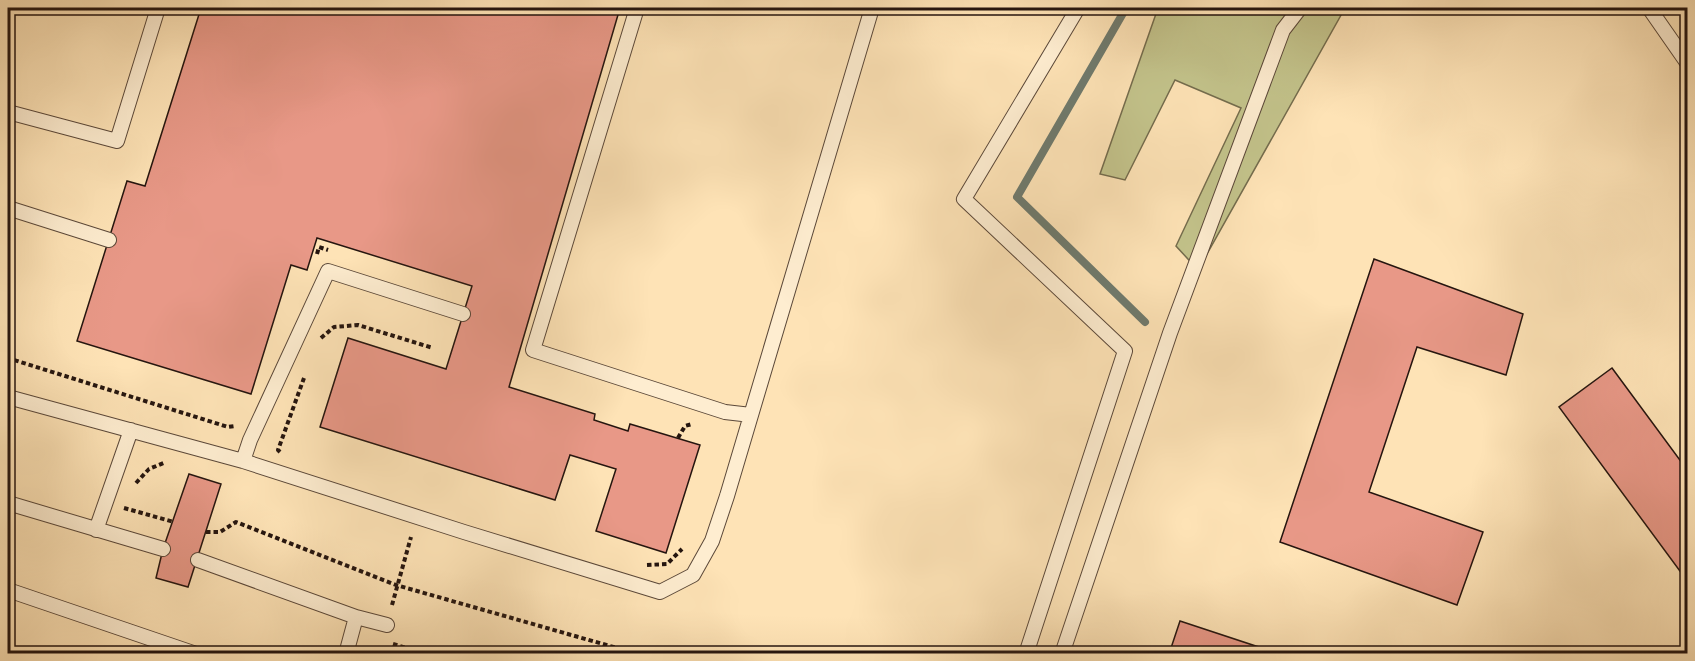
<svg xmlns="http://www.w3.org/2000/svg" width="1695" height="661" font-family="'Old Standard TT',serif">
<rect width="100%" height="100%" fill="#fee3b6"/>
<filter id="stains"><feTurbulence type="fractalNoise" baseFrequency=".00333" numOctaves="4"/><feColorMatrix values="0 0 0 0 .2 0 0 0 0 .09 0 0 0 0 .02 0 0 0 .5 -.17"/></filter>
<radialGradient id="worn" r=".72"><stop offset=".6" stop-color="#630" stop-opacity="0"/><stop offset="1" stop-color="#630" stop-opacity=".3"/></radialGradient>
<path fill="#c3c38b" stroke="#746c4d" stroke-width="1.5" d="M1158,8h187l-147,262 -22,-24 65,-138 -66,-28 -50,100 -25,-6z"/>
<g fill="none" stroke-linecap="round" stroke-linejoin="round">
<path stroke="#6f7a6d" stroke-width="8" d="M1126,8l-109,189 128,125"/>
</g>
<path fill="#e89887" stroke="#25150f" stroke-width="1.5" d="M201,8h419l-111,379 86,27 -1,6 34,11 2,-7 70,21 -34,108 -70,-22 20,-62 -46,-14 -15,45 -235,-73 28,-89 98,31 26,-83 -155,-48 -10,32 -16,-5 -40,129 -174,-53 50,-160 18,5z
M1374,259l149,55 -17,61 -89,-28 -48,145 114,40 -26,73 -177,-63z
M1612,368l76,103v111l-129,-175z
M189,474l32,10 -33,103 -32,-9 7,-29z
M1180,621l100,33h-111z"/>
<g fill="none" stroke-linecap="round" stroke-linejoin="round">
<defs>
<path id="lane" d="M637,8l-104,342 192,62 26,3
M1649,8l39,56
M8,112l109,29 41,-133
M8,208l101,32
M8,397l235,64 221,71 196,60 33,-17 19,-34 15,-45 145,-488
M243,461l7,-21 78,-169 135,43
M8,503l155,46
M96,530l35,-100
M198,560l158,57 31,8
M8,590l188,64
M346,654l10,-37
M1026,654l99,-303 -161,-152 114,-191
M1062,654l108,-321 113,-303 17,-22"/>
</defs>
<use href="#lane" stroke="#5b4839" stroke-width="16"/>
<path stroke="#25150f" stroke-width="4" stroke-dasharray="4.5 3" stroke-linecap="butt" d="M317,254l2,-7 9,3
M321,338l13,-11 24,-2 75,23
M8,356l6,4 214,67 7,-1
M678,438l7,-12 7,-2
M280,452l-2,-2 26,-72
M136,483l13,-14 17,-7
M124,508l50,14
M206,532h14l16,-10 160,63 242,69
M647,565l20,-1 15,-15
M392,605l19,-68
M393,644l34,10"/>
<use href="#lane" stroke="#feedd0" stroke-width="14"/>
</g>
<rect width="1695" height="661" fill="none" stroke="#fee3b6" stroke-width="30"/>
<rect x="9" y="9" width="1677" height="643" fill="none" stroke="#25150f" stroke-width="3"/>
<rect x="15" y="15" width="1665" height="631" fill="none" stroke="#25150f" stroke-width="1.5"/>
<rect width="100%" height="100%" filter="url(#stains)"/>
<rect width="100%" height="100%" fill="url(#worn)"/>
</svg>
